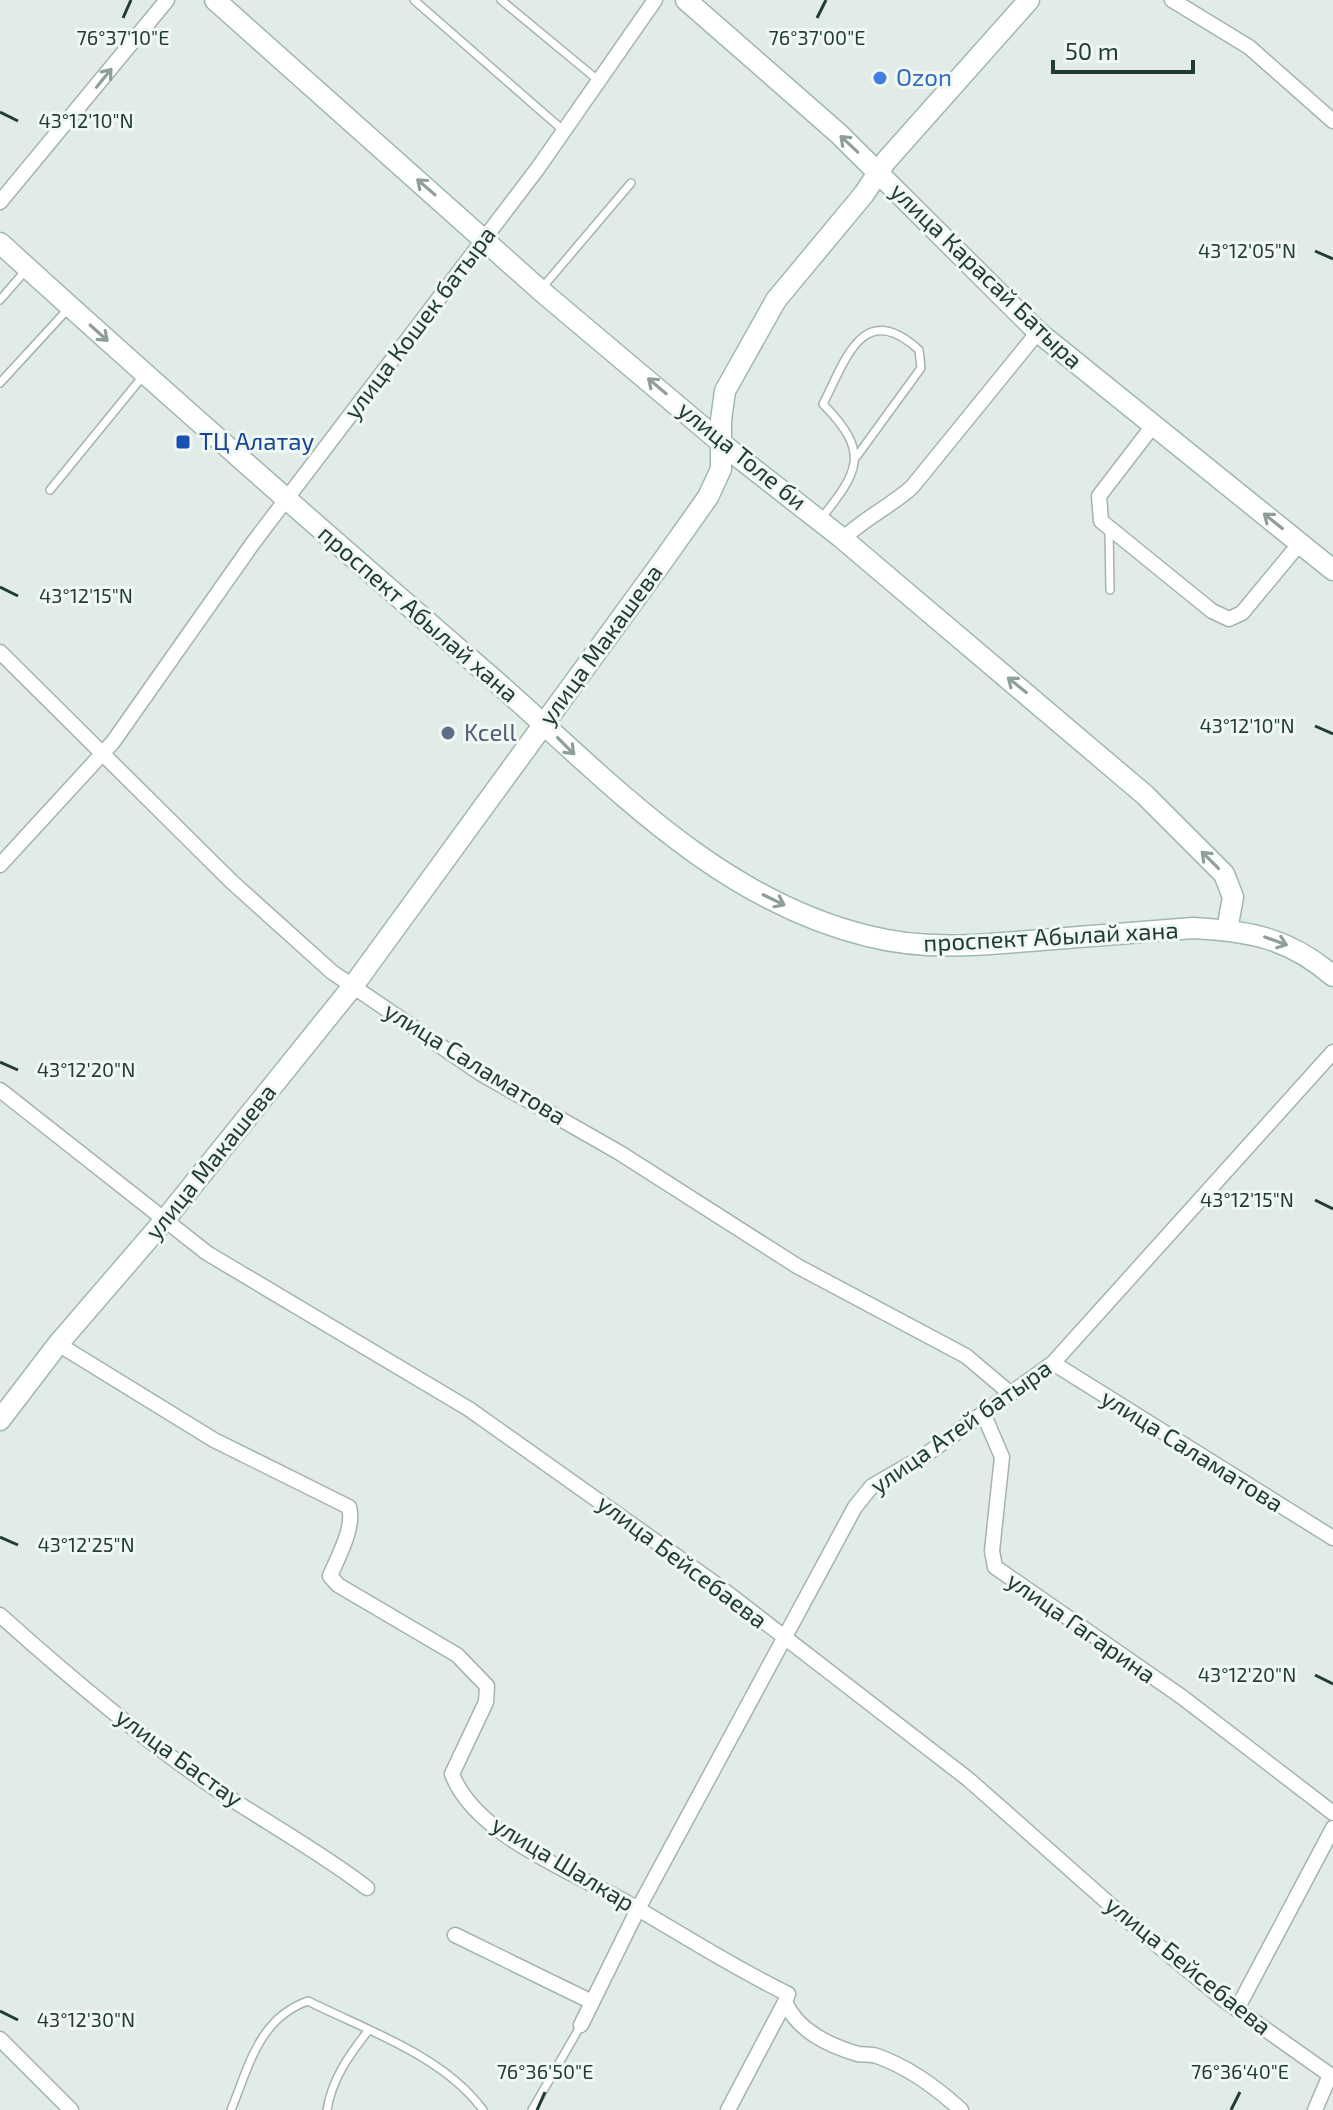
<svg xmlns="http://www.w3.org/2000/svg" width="1333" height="2110" font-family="'Exo 2',sans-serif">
<rect width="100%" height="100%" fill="#e1ece6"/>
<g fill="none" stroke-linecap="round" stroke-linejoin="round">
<defs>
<path id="lane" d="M414,0l150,131
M501,0l98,81
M542,288l89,-105
M0,300l26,-30
M0,383l68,-74
M50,490l93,-114
M820,520c39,-49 51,-67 3,-116 23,-45 40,-105 96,-54l2,18 -64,88
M1109,530l1,60
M231,2110c18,-44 28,-92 77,-109 58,29 136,55 175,109
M327,2110c5,-31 22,-55 41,-79
M532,2110l49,-85"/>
<path id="street" d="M1172,0l77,47 84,74
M0,202l167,-202
M1152,427l-53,69 2,25 111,90 17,8 13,-6 58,-70
M843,539c21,-21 47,-32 69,-52l126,-155
M0,652l232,230 100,90 148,101 140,80 177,113 169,90 45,38
M0,865l113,-123 140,-199 285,-375 117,-168
M0,1090l207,163 262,156 248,176 251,194 164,145 92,76 109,77
M58,1344l156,96 135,67c6,20 -11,50 -19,69l8,9 119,70 30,31 -1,16 -34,72c24,64 130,101 186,135 50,29 98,60 150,85l-3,8c13,29 43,43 73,52 6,1 13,0 19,2 31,11 60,32 84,54
M1053,1363l280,175
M983,1413l19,44 -10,94 3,16 187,130 151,116
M0,1615c69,62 142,124 219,176 50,33 101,61 148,97
M455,1935l137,67
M1237,2009l96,-181
M581,2025l57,-116 217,-402 17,-21 52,-30 129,-93 280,-311
M0,2039l71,71
M728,2110l57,-108
M1315,2110l15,-35"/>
<path id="secondary" d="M215,0l325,290 197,166 106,83 302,256 79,79 9,23 -6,33
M686,0l153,134 199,198 295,238
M0,243c159,145 321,287 484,428 117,101 227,227 384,265 59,15 113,9 173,4 51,-4 101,-8 152,-12 57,3 96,10 140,48
M0,1420l58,-76 105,-122 190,-236 309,-424 46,-65 13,-28v-49l4,-29 51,-91 88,-106 22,-33 143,-161"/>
</defs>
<use href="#lane" stroke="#a4b4ad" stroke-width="10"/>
<use href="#street" stroke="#a4b4ad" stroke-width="17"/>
<use href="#secondary" stroke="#9fb8ad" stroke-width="23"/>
<use href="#lane" stroke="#fff" stroke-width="7"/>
<use href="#street" stroke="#fff" stroke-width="14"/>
<use href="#secondary" stroke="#fff" stroke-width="20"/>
</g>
<defs><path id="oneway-shaft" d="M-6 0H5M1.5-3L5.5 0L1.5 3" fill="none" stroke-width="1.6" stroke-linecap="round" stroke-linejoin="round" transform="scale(2)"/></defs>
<g stroke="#909e99">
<use href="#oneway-shaft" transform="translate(104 78) rotate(-51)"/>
<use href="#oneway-shaft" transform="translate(849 144) rotate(-137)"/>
<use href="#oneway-shaft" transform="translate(426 187) rotate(-139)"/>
<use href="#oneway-shaft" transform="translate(99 333) rotate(42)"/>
<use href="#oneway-shaft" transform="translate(657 386) rotate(-140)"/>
<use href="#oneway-shaft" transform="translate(1273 521) rotate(-141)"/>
<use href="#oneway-shaft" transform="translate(1017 685) rotate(-141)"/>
<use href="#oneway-shaft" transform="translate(566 746) rotate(45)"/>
<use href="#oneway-shaft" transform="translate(1210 860) rotate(-135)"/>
<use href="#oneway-shaft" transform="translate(774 900) rotate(26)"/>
<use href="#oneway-shaft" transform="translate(1276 941) rotate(20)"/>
</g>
<path fill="none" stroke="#213d33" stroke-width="3" d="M123,18l8,-18M817,18l9,-18M0,112l18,9M1315,251l18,8M0,587l18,9M1315,726l18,8M0,1062l18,8M1315,1200l18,9M0,1537l18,8M1315,1675l18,9M0,2011l18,9M537,2110l8,-18M1231,2110l9,-18"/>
<circle fill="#3f7fe0" stroke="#f1f8f4" stroke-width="3" cx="880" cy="78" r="8"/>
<rect fill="#1a4fb4" stroke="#f1f8f4" stroke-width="3" x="175" y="434" width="16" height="16" rx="4"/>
<circle fill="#5c6f8a" stroke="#f1f8f4" stroke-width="3" cx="448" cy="733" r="8"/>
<g text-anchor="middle" stroke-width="6" stroke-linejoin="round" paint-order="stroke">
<g font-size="24" fill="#366cbe" stroke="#f1f8f4" text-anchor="start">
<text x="896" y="86">Ozon</text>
</g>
<g font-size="24" fill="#213d33" stroke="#f1f8f4">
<text transform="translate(986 276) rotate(44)" y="8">улица Карасай Батыра</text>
<text transform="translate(420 323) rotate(-53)" y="8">улица Кошек батыра</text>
<text transform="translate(742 456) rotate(39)" y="8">улица Толе би</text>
<text transform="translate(418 614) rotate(41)" y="8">проспект Абылай хана</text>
<text transform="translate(601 645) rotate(-54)" y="8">улица Макашева</text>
<text transform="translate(1051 937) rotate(-3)" y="8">проспект Абылай хана</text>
<text transform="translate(475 1064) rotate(32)" y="8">улица Саламатова</text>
<text transform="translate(211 1162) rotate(-51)" y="8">улица Макашева</text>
<text transform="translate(961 1427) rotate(-35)" y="8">улица Атей батыра</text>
<text transform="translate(1192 1451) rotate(32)" y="8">улица Саламатова</text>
<text transform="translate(682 1562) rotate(37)" y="8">улица Бейсебаева</text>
<text transform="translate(1081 1628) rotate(35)" y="8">улица Гагарина</text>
<text transform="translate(179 1758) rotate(36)" y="8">улица Бастау</text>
<text transform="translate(563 1864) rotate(31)" y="8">улица Шалкар</text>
<text transform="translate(1188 1966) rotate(39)" y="8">улица Бейсебаева</text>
</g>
<g font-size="24" fill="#164399" stroke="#f1f8f4" text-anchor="start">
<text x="199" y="450">ТЦ Алатау</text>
</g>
<g font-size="24" fill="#4e5e75" stroke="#f1f8f4" text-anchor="start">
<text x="464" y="741">Kcell</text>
</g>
</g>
<g font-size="20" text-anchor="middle" fill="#213d33" stroke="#f1f8f4" stroke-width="6" stroke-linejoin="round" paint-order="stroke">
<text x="123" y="45">76°37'10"E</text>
<text x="817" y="45">76°37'00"E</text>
<text x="86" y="128">43°12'10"N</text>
<text x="1247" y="258">43°12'05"N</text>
<text x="86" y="603">43°12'15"N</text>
<text x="1247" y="733">43°12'10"N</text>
<text x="86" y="1077">43°12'20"N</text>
<text x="1247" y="1207">43°12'15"N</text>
<text x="86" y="1552">43°12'25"N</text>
<text x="1247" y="1682">43°12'20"N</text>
<text x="86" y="2027">43°12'30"N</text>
<text x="545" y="2079">76°36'50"E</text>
<text x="1240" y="2079">76°36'40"E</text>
</g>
<path d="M1053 60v12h140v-12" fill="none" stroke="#213d33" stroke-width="4"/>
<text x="1065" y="60" font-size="24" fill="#213d33" stroke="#f1f8f4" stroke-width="6" paint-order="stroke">50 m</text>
</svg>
